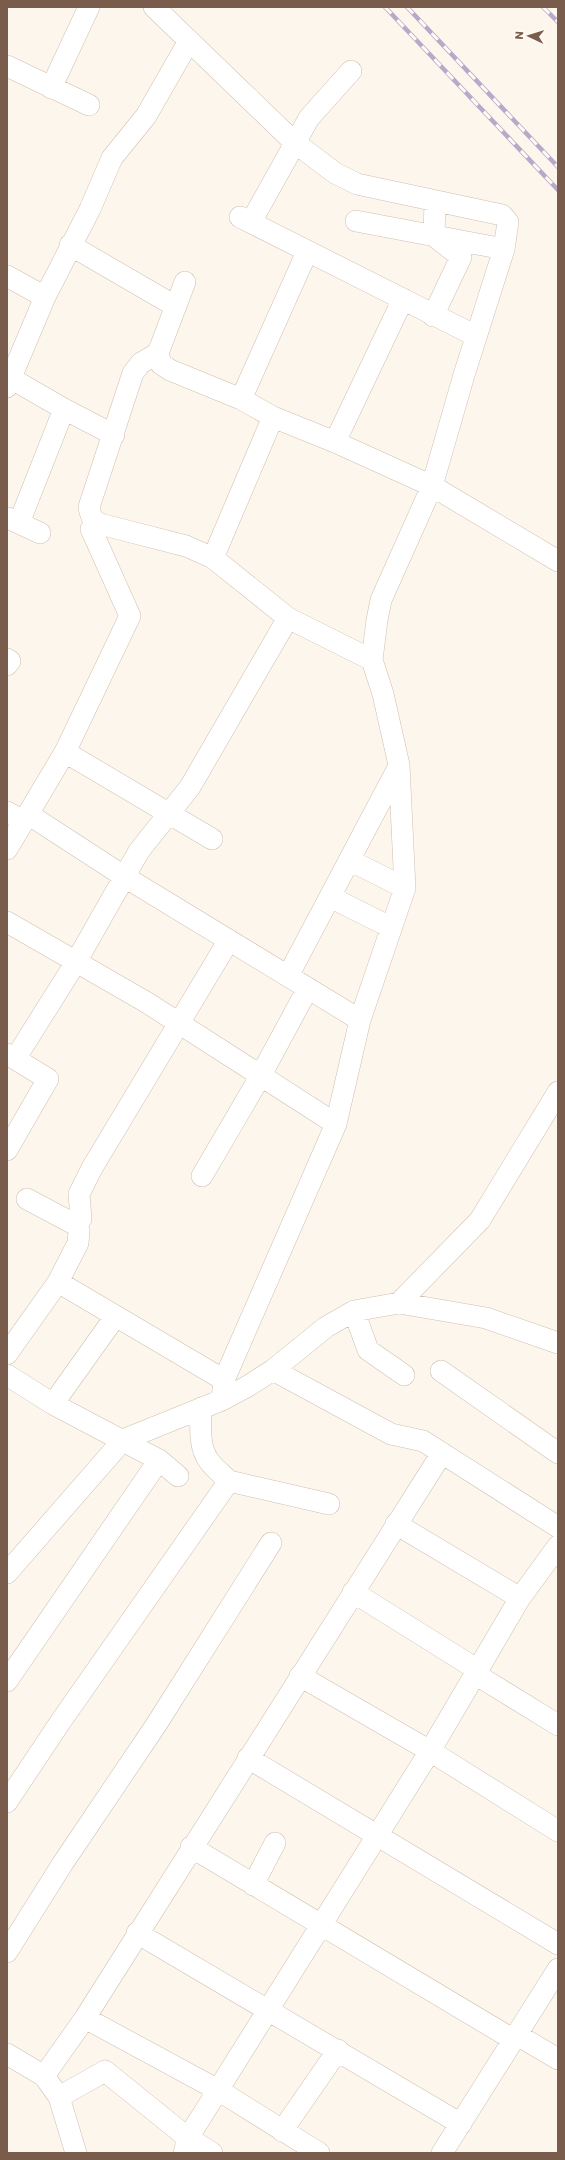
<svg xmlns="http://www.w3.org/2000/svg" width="565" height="2160" font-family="Poppins,sans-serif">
<rect width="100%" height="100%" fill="#fdf6ec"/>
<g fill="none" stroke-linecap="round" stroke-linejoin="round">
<defs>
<path id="minor" d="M154,7l140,135 41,31 22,11 145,31 6,7 -4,27 -40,126 -32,111 -51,114 -4,20 -5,40
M7,66l82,39
M51,88l38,-81
M240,217l236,119
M356,221l148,28
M251,222l58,-104 42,-47
M70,245l105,61
M7,276l38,21
M185,282l-27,71 3,11 9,6 71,29 32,18 62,25 97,44 126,75
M433,316l28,-59 -27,-21 1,-35
M158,353l-17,10 -8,10 -44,134c2,11 4,15 15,18l82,21 27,12
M7,376l57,33 50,26
M7,387l38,-90 45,-88 22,-51 34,-42 43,-75
M241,399l66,-147
M335,442l68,-143
M8,518l32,15
M19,523l45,-114
M7,659l3,2 -3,4
M65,752l147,87
M7,812l17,9
M28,814l97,63 235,143
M7,849l58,-97 65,-136 -39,-87
M349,860l56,28
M330,897l60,30
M7,922l139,80 190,122
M288,976l111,-210
M7,1054l41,25 -41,71
M15,1059l61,-97 63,-111 51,-64 98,-169 -75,-60 60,-141
M202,1176l59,-101 47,-87
M76,1225l5,-6 -2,-25 13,-26 137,-228
M58,1282l166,98
M399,1303l81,-83 78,-128
M354,1311l14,39 36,25
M7,1354l51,-72 20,-39 1,-12 -3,-6 -49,-26
M273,1370l118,64 32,7 135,86
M441,1371l117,82
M7,1375l46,29 106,56 19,16
M222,1400l2,-20 112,-256 24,-104 45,-132 -6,-123 -16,-71 -11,-34 -84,-42
M53,1404l62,-87
M201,1408c0,17 -3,38 8,53 5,7 13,13 20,20
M396,1524l124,74 38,-52
M7,1573l116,-133 99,-40 26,-14 25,-16 53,-43 28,-16 45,-8 87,15 72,25
M353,1592l125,78
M475,1674l83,51
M300,1676l130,75 128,80
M7,1681l152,-221
M248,1758l310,186
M7,1802l54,-81 168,-240 100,23
M191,1847l323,193
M253,1885l22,-42
M137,1933l324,191
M7,1952l56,-89 93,-138 115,-182
M85,2018l133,72 101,63
M517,2035l41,24
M7,2054l37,22 15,21 17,56
M44,2076l41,-58 357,-565
M59,2097l46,-26 83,67 24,15
M282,2131l56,-81
M184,2153l4,-15 242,-387 90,-153
M442,2153l116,-184"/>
</defs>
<use href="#minor" stroke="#d1beb0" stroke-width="22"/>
<use href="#minor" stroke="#fff" stroke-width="21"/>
<defs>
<path id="rail" d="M385,7l173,183
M407,7l151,160
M543,7l15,15"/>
</defs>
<use href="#rail" stroke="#b9a8c9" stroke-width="4.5"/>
<use href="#rail" stroke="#fffaf3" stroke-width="3" stroke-dasharray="9" stroke-linecap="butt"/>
</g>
<rect width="565" height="2160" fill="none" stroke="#7a5c4d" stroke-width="16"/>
<g transform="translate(529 36) rotate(274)" stroke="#fffaf3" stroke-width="3" paint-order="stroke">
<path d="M0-3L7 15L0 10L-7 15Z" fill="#7a5c4d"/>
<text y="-6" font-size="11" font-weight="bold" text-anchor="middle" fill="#7a5c4d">N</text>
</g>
</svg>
